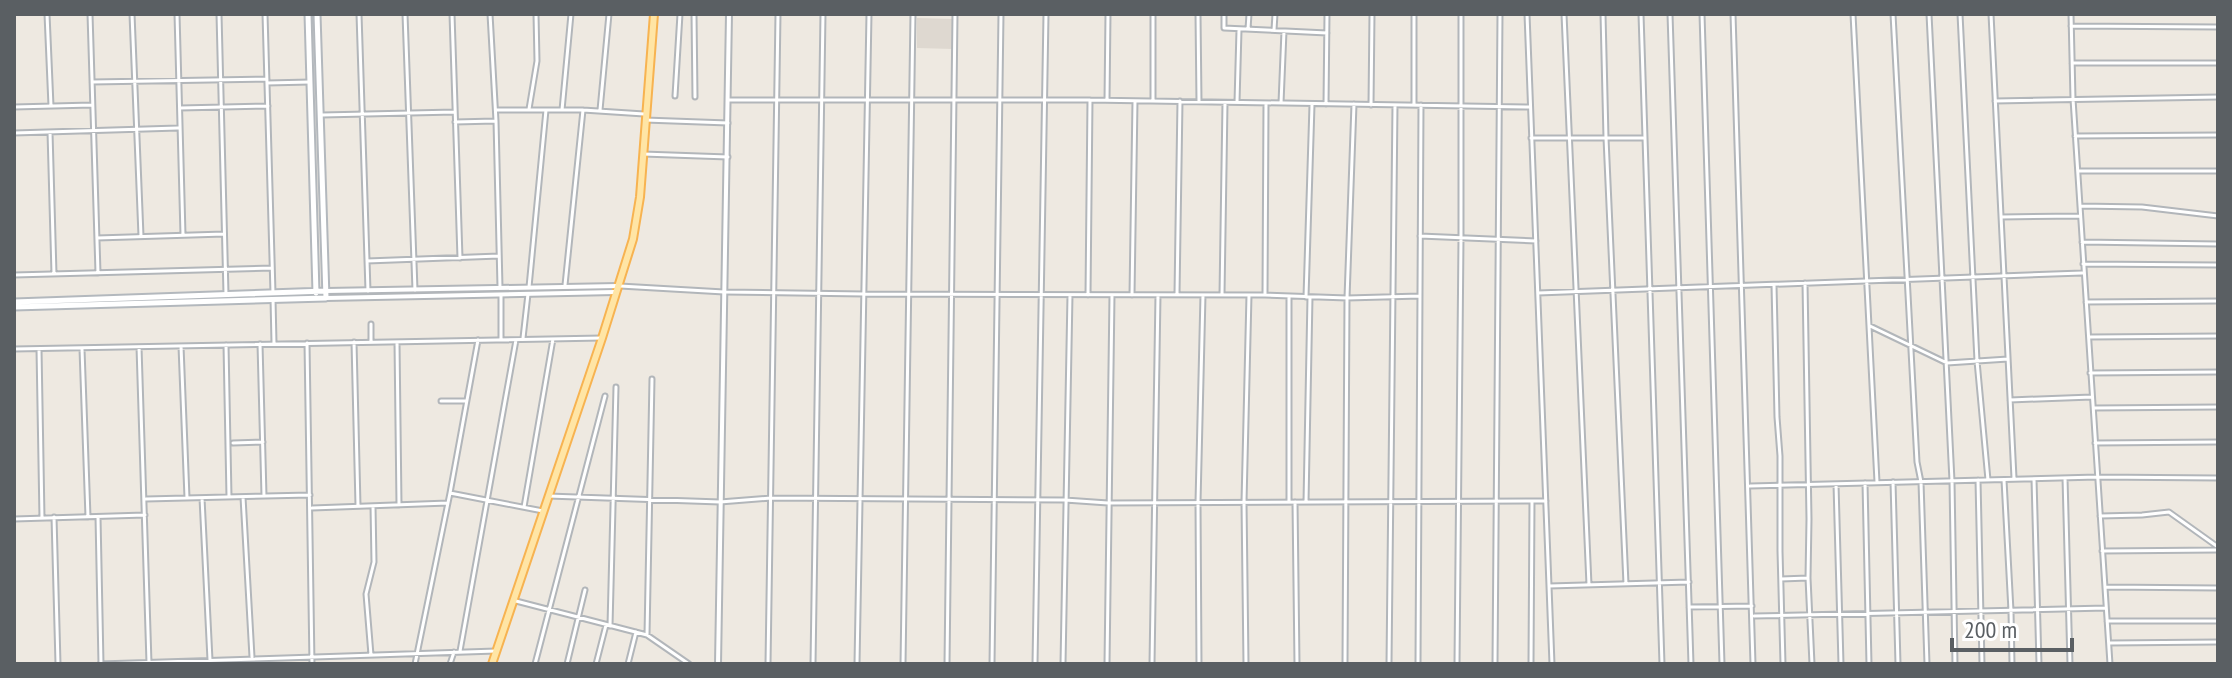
<svg xmlns="http://www.w3.org/2000/svg" width="2232" height="678" font-family="'PT Sans Narrow',sans-serif">
<rect width="100%" height="100%" fill="#eee9e1"/>
<path fill="#ded8d0" d="M917,18l36,1v30l-36,-1z"/>
<g fill="none" stroke-linecap="round" stroke-linejoin="round">
<defs>
<path id="minor" d="M47,14l4,92
M90,14l8,259
M132,14l9,222
M177,14l6,221
M219,14l7,280
M265,14l8,279
M359,14l9,277
M405,14l10,276
M452,14l8,244
M490,14l6,107 4,166
M694,14l1,83
M1198,14l1,88
M1224,14v14l103,5
M1527,14l25,650
M1564,14l25,571
M1603,14l3,124 20,446
M1641,14l21,650
M1670,14l21,650
M1702,14l20,650
M1733,14l20,650
M1853,14l24,468
M1893,14l24,448 4,20 6,182
M1929,14l23,467 3,183
M1960,14l17,347 11,119
M1991,14l23,464
M2071,14l2,85 37,565
M2071,26l147,1
M1248,29l1,-15
M1274,30l1,-16
M2072,63h146
M92,82l175,-3
M267,83l43,-1
M675,96l5,-82
M728,100h362l440,7
M1107,100l1,-86
M1153,101v-87
M1995,101l223,-4
M1237,102l2,-72
M1281,103l3,-72
M1326,104l1,-90
M1371,105l1,-91
M1414,105v-91
M14,107l78,-2
M180,108l88,-2
M529,109l8,-48 -1,-47
M496,110h87l61,4
M562,110l9,-96
M600,110l9,-96
M322,115l133,-3
M645,120l83,3
M455,122l40,-1
M50,132l4,142
M14,133l164,-5
M2075,136l143,-1
M1531,138h112
M643,154l85,3
M2078,171h140
M2080,206l62,1 76,9
M2001,217l79,-1
M1420,236l116,5
M97,238l127,-4
M2082,242l136,2
M367,261l132,-5
M2083,264l135,1
M14,275l258,-7
M1805,283l4,236 -1,59 4,86
M565,285l18,-175
M1774,285l3,132 3,39v95l3,113
M620,286l104,6 140,2 401,1 82,3 73,-2
M529,287l17,-177
M1538,293l544,-20
M1177,294l3,-193
M1088,295l2,-195
M1132,295l3,-194
M1222,295l3,-192
M1265,295l1,-192
M501,296v44
M1306,297l6,-192
M273,299l1,44
M2086,302l132,-1
M1870,326l77,37 61,-4
M2090,337l128,-1
M523,338l5,-44
M354,342l4,164
M371,342v-18
M397,342l2,163
M307,343l5,321
M260,344l4,152
M226,345l3,152
M181,346l6,152
M139,347l10,316
M14,349l588,-11
M39,349l3,169
M82,349l6,168
M2090,373l128,-1
M2010,400l82,-3
M441,401h25
M2094,408l124,-1
M233,443l30,-1
M2095,443l123,-1
M2065,478l5,186
M2034,479l5,185
M1978,480l4,184
M2004,480l7,131 1,53
M1893,482l5,182
M1865,483l4,181
M1836,484l5,180
M1750,486l347,-9 121,1
M450,493l93,18
M548,496l172,6 51,-4 294,2 43,3 438,-2
M243,497l9,160
M202,498l8,162
M146,499l164,-4
M1289,501v-204
M1295,502l2,162
M1306,502l4,-205
M524,507l29,-168
M312,508l136,-5
M2100,516l42,-1 27,-3 49,35
M54,517l4,147
M98,517l3,147
M14,519l131,-4
M2102,551l116,-1
M1781,579l27,-1
M1549,586l140,-4
M2106,587l112,1
M516,601l131,34 42,29
M1689,607l63,-1
M1754,616l352,-8
M2107,621h111
M610,626l6,-239
M647,635l5,-256
M2110,643l108,-1
M460,651l56,-311
M371,655l-5,-61 8,-32 -1,-56
M100,664l396,-13
M415,664l35,-171 28,-153
M450,664l4,-12
M535,664l70,-268
M567,664l18,-74
M596,664l10,-39
M628,664l8,-32
M768,664l10,-650
M813,664l10,-650
M857,664l12,-650
M903,664l10,-650
M947,664l8,-650
M992,664l9,-650
M1035,664l11,-650
M1063,664l7,-369
M1107,664l5,-369
M1152,664l6,-369
M1199,664l-1,-162 5,-207
M1246,664l-2,-162 5,-207
M1345,664l2,-366 7,-194
M1389,664l6,-559
M1418,664l3,-559
M1457,664l4,-426v-224
M1495,664l5,-650
M1531,664l1,-163"/>
<path id="tertiary" d="M326,291l292,-5
M326,298l289,-6
M718,664l11,-650"/>
<path id="secondary" d="M308,14l8,279
M14,302l312,-11
M14,307l312,-9 -9,-284"/>
<path id="primary" d="M492,664l110,-326 31,-99 7,-42 14,-183"/>
</defs>
<use href="#minor" stroke="#b2b6ba" stroke-width="7"/>
<use href="#tertiary" stroke="#b2b6ba" stroke-width="8"/>
<use href="#secondary" stroke="#b3b8bd" stroke-width="9"/>
<use href="#primary" stroke="#f7b351" stroke-width="10"/>
<use href="#minor" stroke="#fff" stroke-width="3"/>
<use href="#tertiary" stroke="#fff" stroke-width="4"/>
<use href="#secondary" stroke="#fff" stroke-width="5"/>
<use href="#primary" stroke="#ffe5a5" stroke-width="6"/>
</g>
<rect width="2232" height="678" fill="none" stroke="#5a5f63" stroke-width="32"/>
<path d="M1952 638v12h120v-12" fill="none" stroke="#5a5f63" stroke-width="4"/>
<text x="1964" y="638" font-size="24" fill="#5a5f63" stroke="#ffffff" stroke-width="6" paint-order="stroke">200 m</text>
</svg>
